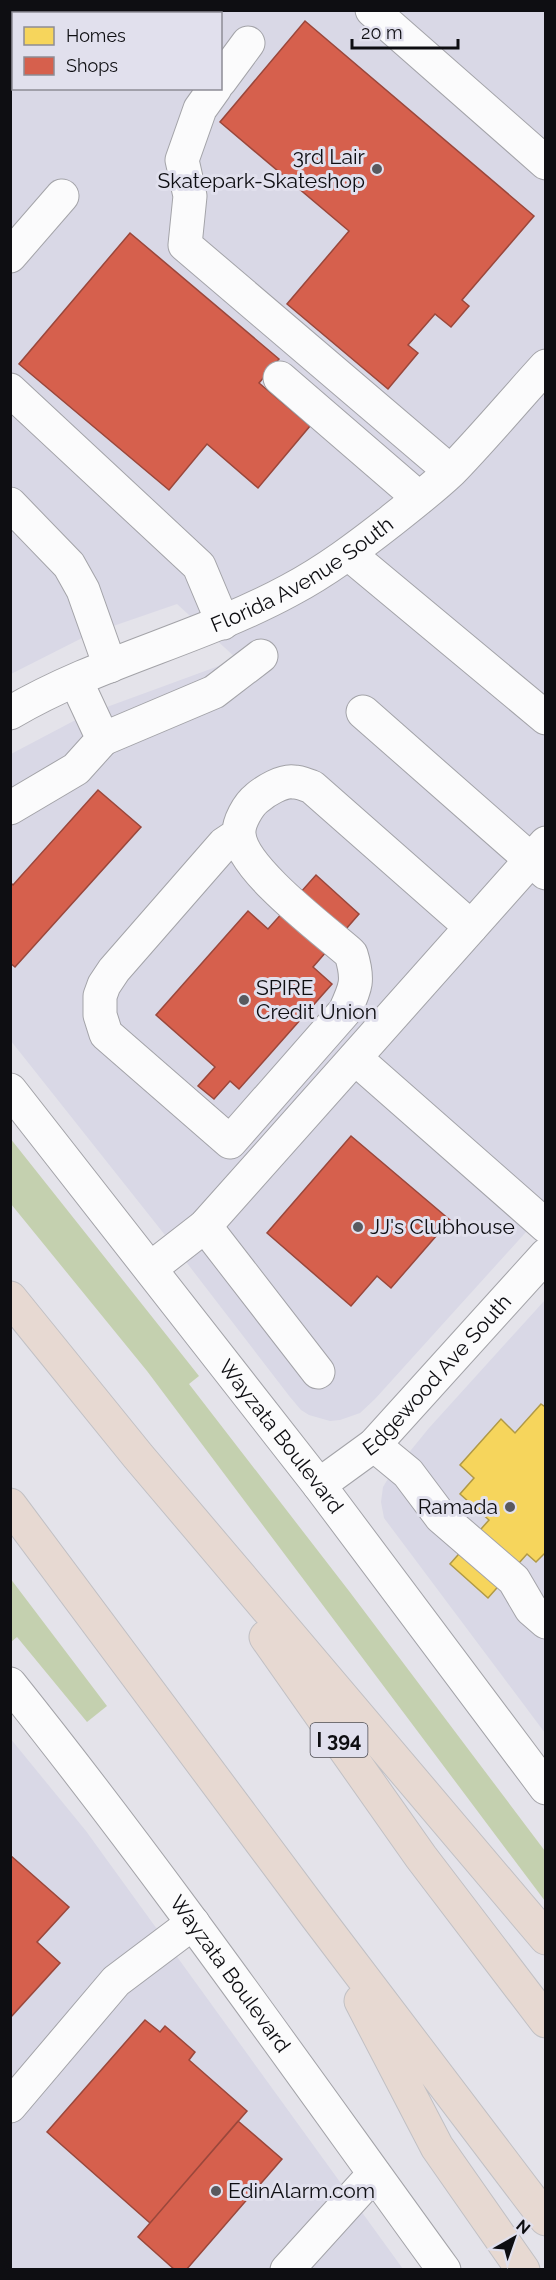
<svg xmlns="http://www.w3.org/2000/svg" width="556" height="2280" font-family="Raleway,sans-serif">
<rect width="100%" height="100%" fill="#e4e3ea"/>
<path fill="#d9d8e6" fill-rule="evenodd" d="M11,11h534v1200l-170,188 -15,14 -20,7 -10,1 -21,-6 -8,-5 -11,-13 -110,-143 -169,-213v-287l74,-39 131,-48 20,-9 -59,-54 -87,30 -79,40zM14,14h206v74h-206z
M545,1300v433l-161,-215 -3,-16 2,-15 6,-10 40,-49z
M10,1738l76,93 317,438h-392z"/>
<path fill="#c4d0af" d="M10,1138l189,238 -10,8 160,207 196,260v50l-398,-530 -136,-167z
M10,1578l97,128 -20,16 -70,-85 -6,5z"/>
<path fill="#f6d55c" stroke="#b09946" stroke-width="1.5" d="M541,1404l3,2 2,-2v148l-10,10 -9,-8 -39,44 -38,-34 39,-44 -29,-26 14,-16 -14,-13 41,-46 14,14z"/>
<path fill="#d6604d" stroke="#9a473b" stroke-width="1.5" d="M10,10h22l-3,4h-15v18l-4,3z
M305,21l229,195 -72,84 7,6 -18,21 -16,-13 -27,31 10,8 -30,36 -101,-85 62,-73 -129,-109z
M130,233l149,126 -20,24 51,43 -52,62 -51,-44 -38,46 -150,-126z
M98,790l43,37 -126,140 -5,-4v-81l3,3z
M316,875l43,39 -46,53 19,17 -93,105 -9,-8 -16,18 -16,-13 17,-19 -59,-52 92,-104 20,18z
M351,1136l99,84 -59,68 -14,-12 -26,30 -84,-73z
M10,1855l59,52 -32,35 23,21 -50,55z
M145,2020l15,12 5,-6 30,26 -6,8 58,51 -97,112 -103,-91z
M238,2121l44,38 -96,111h-11l-37,-33z"/>
<g fill="none" stroke-linecap="round" stroke-linejoin="round">
<defs>
<g id="minor">
<path d="M372,10l174,153"/>
<path d="M56,14l2,-4"/>
<path d="M10,67l4,-4"/>
<path d="M220,81l28,-38"/>
<path d="M215,88l-15,21 -18,51 8,36 -5,49 265,226"/>
<path d="M10,256l52,-60"/>
<path d="M280,378l139,120"/>
<path d="M10,390l189,176 24,57"/>
<path d="M10,504l59,61 14,25 27,76"/>
<path d="M349,554l197,164"/>
<path d="M363,712l183,161"/>
<path id="s1" d="M10,713c88,-52 190,-74 280,-123 36,-19 69,-44 101,-69 20,-16 41,-32 60,-50 33,-34 63,-70 95,-105"/>
<path d="M103,739l111,-47 47,-36"/>
<path d="M10,808l66,-39 27,-30 -27,-58"/>
<path d="M239,834l-15,10 -110,126 -10,15 -4,11v19l6,19 124,108 115,-131c11,-24 14,-31 6,-57 -26,-23 -110,-85 -112,-120 -1,-11 9,-29 18,-36 8,-7 26,-18 37,-16 6,0 12,3 18,5l159,140"/>
<path d="M355,1058l191,168"/>
<path id="s2" d="M10,1090l309,395 227,303"/>
<path d="M205,1226l113,146"/>
<path d="M151,1268l54,-42 341,-383"/>
<path d="M374,1445l34,28 33,44 73,63 17,29 15,13"/>
<path id="s3" d="M319,1485l55,-40 172,-190"/>
<path id="s4" d="M10,1684c152,190 291,389 434,586"/>
<path d="M10,2106l106,-125 77,-58"/>
<path d="M287,2270l87,-96"/>
</g>
<path id="highway" d="M10,1298l128,158 408,482
M10,1505l307,412 229,302
M266,1637l155,220 125,164
M361,2001l76,146 86,123"/>
</defs>
<use href="#minor" stroke="#a3a3a8" stroke-width="35"/>
<use href="#highway" stroke="#c1c0c4" stroke-width="35"/>
<use href="#minor" stroke="#fbfbfc" stroke-width="33"/>
<use href="#highway" stroke="#e7d9d2" stroke-width="33"/>
</g>
<g fill="#59595e" stroke="#e1e0ed" stroke-width="2">
<circle cx="377" cy="169" r="6"/>
<circle cx="244" cy="1000" r="6"/>
<circle cx="358" cy="1227" r="6"/>
<circle cx="510" cy="1507" r="6"/>
<circle cx="216" cy="2191" r="6"/>
</g>
<g text-anchor="middle" stroke-width="6" stroke-linejoin="round" paint-order="stroke">
<rect fill="#e1e0ed" stroke="#4d4d54" stroke-width="1.5" x="310.5" y="1723" width="57" height="34" rx="4.5"/>
<g font-size="20" font-weight="bold" fill="#0e0e12">
<text x="339" y="1747">I 394</text>
</g>
<g font-size="21" fill="#0e0e12" stroke="#e1e0ed" text-anchor="start">
<text x="365" y="164" text-anchor="end">3rd Lair<tspan x="365" dy="24">Skatepark-Skateshop</tspan></text>
<text x="256" y="995">SPIRE<tspan x="256" dy="24">Credit Union</tspan></text>
<text x="370" y="1234">JJ's Clubhouse</text>
<text x="498" y="1514" text-anchor="end">Ramada</text>
<text x="228" y="2198">EdinAlarm.com</text>
</g>
<g font-size="21" fill="#0e0e12" stroke="#e1e0ed">
<text dy="7" stroke="none"><textPath href="#s1" startOffset="324">Florida Avenue South</textPath></text>
<text dy="7" stroke="none"><textPath href="#s3" startOffset="162">Edgewood Ave South</textPath></text>
<text dy="7" stroke="none"><textPath href="#s2" startOffset="440">Wayzata Boulevard</textPath></text>
<text dy="7" stroke="none"><textPath href="#s4" startOffset="364">Wayzata Boulevard</textPath></text>
</g>
</g>
<rect width="556" height="2280" fill="none" stroke="#0e0e12" stroke-width="24"/>
<rect x="12" y="12" width="210" height="78" fill="#e1e0ed" stroke="#8d8c95" stroke-width="1.5"/>
<rect x="24" y="27" width="30" height="18" fill="#f6d55c" stroke="#8d8c95" stroke-width="1.5"/>
<text x="66" y="42" font-size="18" fill="#0e0e12">Homes</text>
<rect x="24" y="57" width="30" height="18" fill="#d6604d" stroke="#8d8c95" stroke-width="1.5"/>
<text x="66" y="72" font-size="18" fill="#0e0e12">Shops</text>
<g transform="translate(514 2238) rotate(40)" stroke="#e1e0ed" stroke-width="4.5" paint-order="stroke">
<path d="M0-4.5L10 22L0 15L-10 22Z" fill="#0e0e12"/>
<text y="-9" font-size="16" font-weight="bold" text-anchor="middle" fill="#0e0e12">N</text>
</g>
<path d="M352 39v9h106v-9" fill="none" stroke="#0e0e12" stroke-width="3"/>
<text x="361" y="39" font-size="18" fill="#0e0e12" stroke="#e1e0ed" stroke-width="4.5" paint-order="stroke">20 m</text>
</svg>
